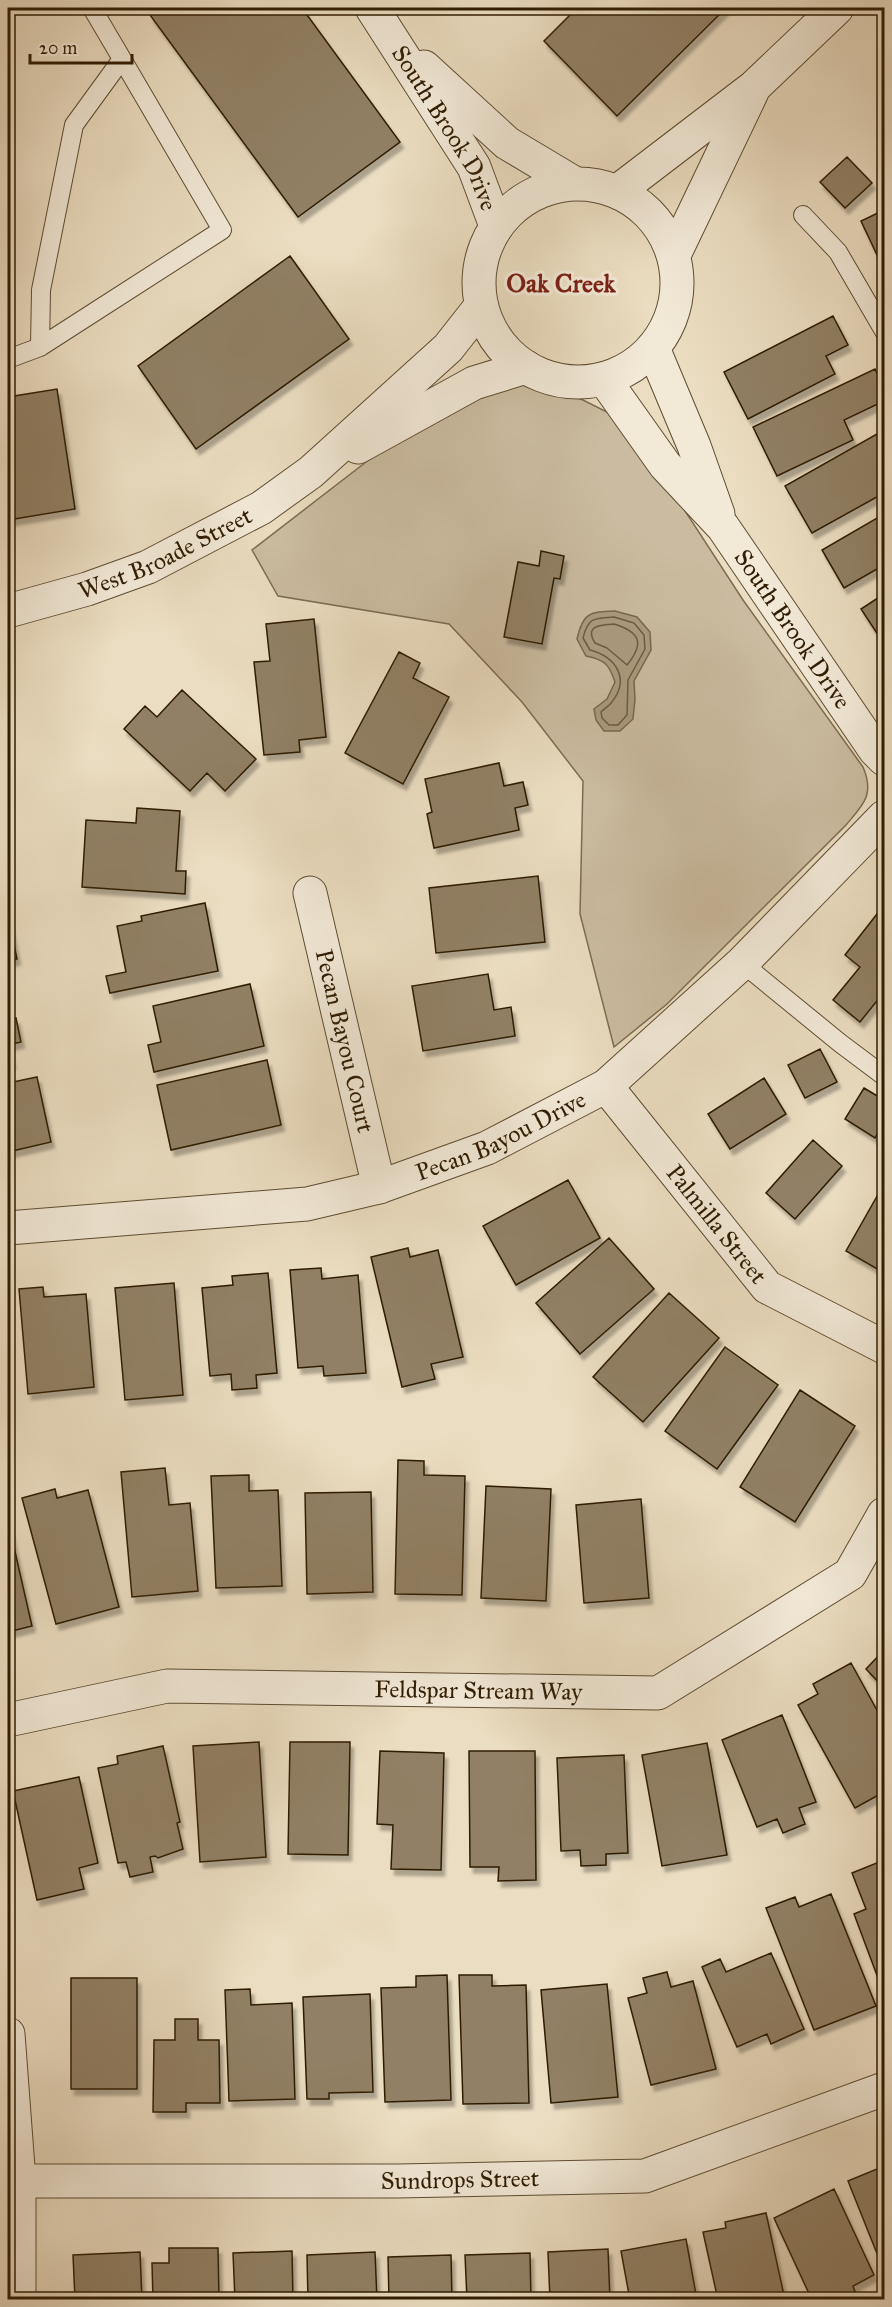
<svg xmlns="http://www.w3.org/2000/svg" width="892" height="2307" font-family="'IM FELL Great Primer',serif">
<defs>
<filter id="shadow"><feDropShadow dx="3.5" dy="6" stdDeviation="1.5" flood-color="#0004"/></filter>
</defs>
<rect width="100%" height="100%" fill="#ebddc1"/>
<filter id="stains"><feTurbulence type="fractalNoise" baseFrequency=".00333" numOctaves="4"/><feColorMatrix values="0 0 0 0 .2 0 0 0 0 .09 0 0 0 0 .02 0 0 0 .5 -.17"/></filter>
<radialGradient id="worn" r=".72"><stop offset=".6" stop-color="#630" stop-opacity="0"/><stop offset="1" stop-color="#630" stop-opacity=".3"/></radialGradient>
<path fill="#cbbca1" stroke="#7d6c52" stroke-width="1.5" d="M520,384l61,15 34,17 61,81 67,103 120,167c12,28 0,38 -17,58l-179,179 -53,43 -34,-133 3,-133 -61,-79 -73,-78 -171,-28 -26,-46 127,-98 84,-54z"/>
<path fill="#ab9b80" stroke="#79684e" stroke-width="1.5" d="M615,611l22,6 13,15 1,18 -17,31 1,18 -2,20 -13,12h-16l-8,-11 -2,-11 13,-10 8,-17c-6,-18 -10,-22 -29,-26l-9,-17c6,-27 13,-27 38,-28z"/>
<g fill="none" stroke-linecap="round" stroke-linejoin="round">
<path stroke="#6d5c41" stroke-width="1.5" d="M614,617l20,6 10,12 1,14 -17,31 -1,35 -9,10h-9l-7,-7 -1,-6c3,-3 8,-6 10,-9 20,-24 5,-46 -21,-53l-7,-12c5,-21 12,-20 31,-21z
M614,624c26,8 31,19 13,41l-20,-17 -12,-5c-11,-18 6,-18 19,-19z"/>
</g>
<path fill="#918065" stroke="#2f1c02" stroke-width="1.5" filter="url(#shadow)" d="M161,8h141l98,134 -102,75 -148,-202z
M577,8h149l-109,108 -73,-75z
M847,157l25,26 -27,25 -25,-26z
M884,210v41l-7,4 -16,-34z
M290,256l59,83 -153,110 -58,-83z
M833,316l15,29 -22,11 9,18 -87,45 -24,-47z
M875,369l9,19v13l-40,19 9,20 -76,36 -24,-49z
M57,389l18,120 -67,11v-123z
M884,430v63l-72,40 -27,-47z
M884,514v51l-40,23 -22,-38z
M541,551l23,5 -4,23 -6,-1 -12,66 -38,-7 14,-75 21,4z
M884,594v50l-23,-35z
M314,619l12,118 -27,3 1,12 -36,3 -10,-93 16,-1 -4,-37z
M399,652l21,11 -7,15 36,19 -46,87 -58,-31z
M182,690l74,69 -31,32 -18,-18 -17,18 -66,-62 21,-23 12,11z
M499,763l5,23 19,-4 5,23 -13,3 4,22 -85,18 -7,-34 5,-2 -7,-33z
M137,808l43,3 -4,60h10l-1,23 -103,-7 4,-67 50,3z
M538,876l7,66 -109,11 -7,-65z
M205,903l13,68 -108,22 -4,-17 20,-4 -9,-46 25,-5 -1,-5z
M884,905v87l-24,30 -27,-22 27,-33 -15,-12z
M8,916l9,43 -9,2z
M488,974l6,36 17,-3 4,29 -92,15 -11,-65z
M250,984l14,62 -110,26 -6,-27 13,-3 -8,-36z
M16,1018l5,24 -13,3 4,18 -4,1v-44z
M820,1049l17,33 -32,16 -17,-33z
M267,1060l14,65 -110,25 -14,-65z
M37,1077l14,65 -43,10v-69z
M764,1078l22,36 -56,35 -22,-35z
M864,1088l20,12v22l-9,16 -30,-19z
M813,1140l29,26 -47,53 -29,-26z
M568,1180l32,58 -84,47 -33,-59z
M880,1191l4,2v68l-5,9 -33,-19z
M609,1238l45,51 -74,65 -44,-51z
M408,1248l2,9 28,-7 25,107 -32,7 4,15 -33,8 -31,-130z
M321,1268l1,11 36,-4 8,98 -42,3 -1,-10 -25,2 -8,-98z
M268,1273l9,100 -21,2 1,13 -25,2 -1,-16 -21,2 -8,-88 31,-3 -1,-9z
M174,1283l9,112 -58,5 -10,-112z
M43,1287l1,10 42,-3 8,93 -66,7 -9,-105z
M669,1293l50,45 -76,84 -50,-45z
M725,1347l53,38 -61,84 -52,-38z
M800,1390l55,36 -60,96 -55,-35z
M398,1460l26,1v14l41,1 -3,119 -67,-1z
M165,1468l4,37 21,-2 8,88 -66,6 -11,-125z
M249,1475v16l29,-1 4,96 -66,2 -5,-112z
M486,1486l65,3 -5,112 -65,-3z
M55,1489l2,9 31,-8 31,117 -63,17 -34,-126z
M371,1492l2,100 -66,2 -2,-101z
M641,1499l8,99 -65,5 -8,-98z
M8,1521l24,105 -24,6z
M884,1650v38l-18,-19z
M851,1663l33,60v69l-29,16 -57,-103 20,-11 -5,-10z
M782,1715l34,87 -17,6 6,16 -22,9 -6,-14 -20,8 -35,-87z
M259,1742l7,115 -66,5 -7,-116z
M290,1742h60l-2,113 -60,-1z
M707,1743l20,112 -65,11 -20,-111z
M163,1746l17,76 -3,1 6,26 -25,9 -3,-2 -5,1 3,15 -23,5 -4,-15 -8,1 -20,-95 20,-4 -1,-8z
M380,1751l64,2 -3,117 -50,-1 2,-44 -16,-1z
M469,1751h66l1,129 -38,1 1,-14h-29z
M624,1755l4,98 -22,1v11l-25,1 -1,-16 -19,1 -4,-93z
M79,1777l19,86 -19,5 5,21 -47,11 -24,-109z
M884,1860v134l-30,-80 12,-5 -14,-36z
M831,1894l45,112 -62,24 -48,-122 29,-11 4,10z
M771,1953l33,76 -33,15 -4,-10 -30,13 -35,-80 18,-8 6,13z
M667,1972l4,15 22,-6 23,88 -65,16 -23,-87 19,-5 -4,-15z
M447,1975l4,125 -66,2 -4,-114 35,-1v-11z
M459,1975h33v11l34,-1 3,118 -66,1z
M71,1978h66v111h-66z
M607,1984l11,113 -67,6 -10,-113z
M250,1989l1,16 41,-2 3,96 -66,2 -4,-111z
M370,1994l3,98 -44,1v6h-22l-4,-102z
M175,2019h23v21h21l1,63h-34v9h-33l1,-72h21z
M884,2166v105l-36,-90z
M834,2189l40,86 -21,11 5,14h-26l-2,-5 -9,5h-9l-38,-82z
M766,2213l19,87h-67l-15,-68 23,-4 -1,-6z
M686,2239l11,61h-67l-9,-49z
M169,2248h49l1,52h-66l-1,-37h17z
M608,2249l2,51h-60l-2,-48z
M292,2251l1,49h-58l-2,-47z
M140,2252l2,48h-67l-2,-45z
M375,2252l2,48h-69l-1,-45z
M530,2253l1,47h-64l-2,-45z
M451,2255l1,45h-63l-1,-43z"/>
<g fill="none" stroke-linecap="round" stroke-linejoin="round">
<defs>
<path id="lane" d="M803,215l35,37 46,79
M40,347l182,-117 -100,-171
M8,359l32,-12 1,-57 33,-165 48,-66 -30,-51
M742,963l98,80 44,33"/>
<g id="street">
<path id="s1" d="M372,8l102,159 22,59"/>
<path d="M424,67l83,76 67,40"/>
<circle cx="578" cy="283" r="99"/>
<path d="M618,191l136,-104 83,-79"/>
<path d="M674,255l78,-163"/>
<path d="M653,348l41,98 24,68"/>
<path id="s2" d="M604,379l61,86 58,62 152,223 9,9"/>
<path d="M358,447l116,-64 52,-16"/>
<path id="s3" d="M8,611l79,-22 61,-22 113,-59 50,-36 137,-124 33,-42"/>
<path id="s4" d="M310,893l69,294"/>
<path id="s5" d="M606,1086l161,201 117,60"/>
<path id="s6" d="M8,1228l299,-24 72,-17 108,-39 119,-62 136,-123 142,-146"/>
<path id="s7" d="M8,1720l159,-34 491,7 192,-119 34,-60"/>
<path d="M8,2034l11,147v119"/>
<path id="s8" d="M19,2181h379l247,-5 239,-87"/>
</g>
</defs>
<use href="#lane" stroke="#5e4c32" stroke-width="20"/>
<use href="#street" stroke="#5e4c32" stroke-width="35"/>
<use href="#lane" stroke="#f2e9d7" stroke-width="18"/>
<use href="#street" stroke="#f2e9d7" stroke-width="33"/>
</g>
<g text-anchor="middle" stroke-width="6" stroke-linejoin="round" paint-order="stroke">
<g font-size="24" fill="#2f1c02" stroke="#f2e9d7">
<text dy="8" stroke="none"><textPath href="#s1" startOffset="141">South Brook Drive</textPath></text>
<text dy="8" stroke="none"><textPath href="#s3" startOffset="168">West Broade Street</textPath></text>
<text dy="8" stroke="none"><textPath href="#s2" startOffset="314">South Brook Drive</textPath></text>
<text dy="8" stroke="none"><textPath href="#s4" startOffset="152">Pecan Bayou Court</textPath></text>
<text dy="8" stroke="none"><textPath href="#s6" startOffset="506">Pecan Bayou Drive</textPath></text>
<text dy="8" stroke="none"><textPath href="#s5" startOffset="177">Palmilla Street</textPath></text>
<text dy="8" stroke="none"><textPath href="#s7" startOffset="474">Feldspar Stream Way</textPath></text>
<text dy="8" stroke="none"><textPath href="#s8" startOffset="441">Sundrops Street</textPath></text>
</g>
<g font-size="26" font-weight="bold" fill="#7a1f14" stroke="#f2e9d7">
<text x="561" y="292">Oak Creek</text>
</g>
</g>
<rect width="892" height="2307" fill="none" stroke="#ebddc1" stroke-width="30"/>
<rect x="9" y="9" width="874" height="2289" fill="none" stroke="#2f1c02" stroke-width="3"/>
<rect x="15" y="15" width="862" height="2277" fill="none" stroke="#2f1c02" stroke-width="1.5"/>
<path d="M30 54v9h102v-9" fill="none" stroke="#2f1c02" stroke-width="3"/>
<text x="39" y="54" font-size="18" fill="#2f1c02" stroke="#f2e9d7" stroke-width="4.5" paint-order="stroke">20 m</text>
<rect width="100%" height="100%" filter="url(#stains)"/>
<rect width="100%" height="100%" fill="url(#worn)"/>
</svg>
